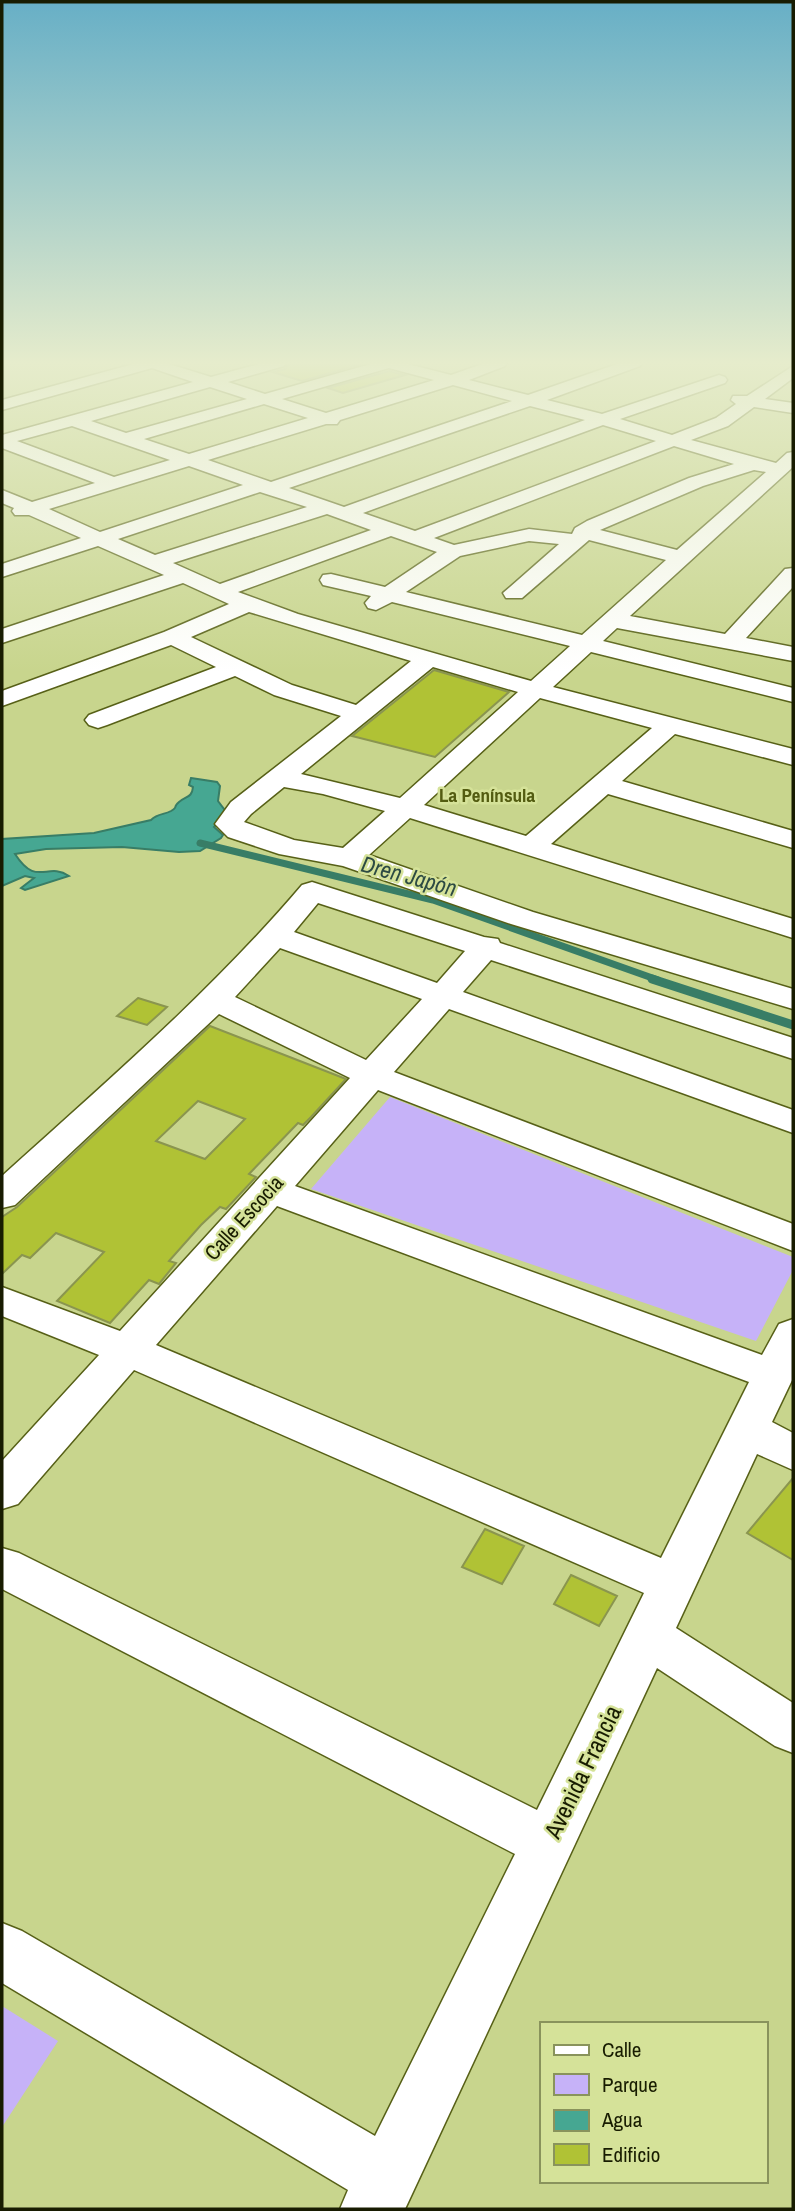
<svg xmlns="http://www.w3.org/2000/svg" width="795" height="2211" font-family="'Archivo Narrow',sans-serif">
<rect width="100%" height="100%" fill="#c8d58d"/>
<path fill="#c6b2f8" d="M390,1097l403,160v13l-37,71 -445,-152z
M2,2006l56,35 -56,86z"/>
<path fill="#46a792" stroke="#387d66" stroke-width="2" d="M191,778l26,4 3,4 -2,15 9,12 -13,14 9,8 -2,3 -21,13 -21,1 -57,-5 -76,2 -31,5c22,34 32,7 54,22l-44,14 -4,-2 13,-10 -9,-2 -23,10v-47l92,-6 57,-13c7,-7 13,-5 20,-9 8,-5 1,-3 8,-9 7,-6 13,-4 14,-15l-4,-2z"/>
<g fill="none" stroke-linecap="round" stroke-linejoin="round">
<path stroke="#387d66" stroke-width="7" d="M200,843l233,57 225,80"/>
<path stroke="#387d66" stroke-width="9" d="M652,979l141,46"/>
</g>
<path fill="#b0c235" stroke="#8a954f" stroke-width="2" fill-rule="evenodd" d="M289,363h76l-63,18 -29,-9 12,-3z
M389,371l16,4 -62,18 -15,-5z
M434,670l75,22 -74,65 -83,-21z
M138,998l29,9 -20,18 -30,-9z
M210,1026l136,53 -35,38 -8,8 -5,-2 -49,51 7,3 -30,32 -6,-2 -19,18 -32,36 7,2 -17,21 -10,-4 -39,43 -53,-22 47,-49 -48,-19 -26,25 -8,-3 -20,19v-57l15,-10zM198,1101l47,18 -40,40 -49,-18z
M793,1478v82l-46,-27z
M485,1529l39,17 -22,38 -40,-17z
M571,1575l46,21 -18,30 -45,-22z"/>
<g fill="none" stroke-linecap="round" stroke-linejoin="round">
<defs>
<path id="minor" d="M137,363h29l45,14 51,-14h24l-2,3 -56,16 37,12 109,-31h30l47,12 34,-12h22l-2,3 -36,14 59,15 92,-32h22l-2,3 -93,34 55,14 117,-39 6,2 2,3 -2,3 -105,36 52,16 44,-17 20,-14 -5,-4 2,-4h14l46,-30v12l-28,21 28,4v10l-39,-6 -26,19 -37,14 85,23 11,-10 6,-1v15l-163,149 95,18 60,-65 8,-1v19l-47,51 47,9v14l-176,-33 -14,13 190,47v14l-202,-50 -38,35 240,62v16l-118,-31 -53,47 171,50v17l-185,-54 -57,50 242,75v19l-383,-120 -41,37 164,57 260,77v20l-282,-85 -168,-58 -64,-12 -51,-17 -13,-13 16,-22 110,-86 -67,-21 -39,-19 -128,49 -9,3 -9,-3 -4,-5 4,-5 127,-48 -45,-22 -169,61v-15l162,-59 65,-28 -46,-21 -181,60v-14l162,-54 -66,-29 -96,31v-13l79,-26 -52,-23h-14l-3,-4 2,-3 -12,-5v-13l30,12 63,-19 -93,-35v-13l191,-53 -41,-14 -150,42v-10zM389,368l45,12 -108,33 -44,-14zM453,385l59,16 -241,81 -63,-22 118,-36h11l3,-4zM210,387l37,12 -121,34 -35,-12zM264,404l44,14 -119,36 -45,-15zM530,406l55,14 -241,87 -55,-19zM603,425l53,16 -241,90 -52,-18zM72,426l98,34 -56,17 -97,-36zM674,446l60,18 -45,14 -102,43 -12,7 -3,6 -43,-5 -75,16 -20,-7zM189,466l54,19 -143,47 -51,-23zM754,470l12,2 -89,78 -77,-20 103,-44zM260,492l47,15 -152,48 -37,-16zM327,514l44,16 -151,54 -47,-21zM391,536l46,16 -52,35 -54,-13 -8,1 -3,5 3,5 48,11 -6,7 3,5 8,2 16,-8 178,44 -39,35 -233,-67 -60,-22zM589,540l77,20 -84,75 -176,-43 54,-36 69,-15 30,3 -56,49 3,5h16zM249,612l162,49 -55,44 -64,-20 -101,-48zM433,667l85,25 -118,106 -99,-24zM540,698l112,30 -126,108 -102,-31zM284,787l39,7 62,17 -42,37 -49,-8 -50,-18 7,-8z
M312,882l172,55 14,2 2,4 293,95v21l-302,-99 -28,32 330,118v23l-344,-124 -55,63 399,152v27l-415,-161 -83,96 467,169 17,-31 14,-5v59l-21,44 21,11v37l-36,-16 -81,174 117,75v50l-18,-7 -118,-78 -252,541h-65l8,-19 -346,-207v-60l20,8 353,205 140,-282 -513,-265v-41l17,5 518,257 107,-217 -510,-223 -116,134 -16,5v-48l97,-106 -97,-39v-29l118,44 230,-253 -131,-64 -204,191 -13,3v-32c104,-94 209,-184 300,-291zM318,903l147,48 -28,32 -143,-51zM280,948l142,51 -56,61 -131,-63zM277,1206l472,176 -88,176 -505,-213z"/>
</defs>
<use href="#minor" stroke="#576017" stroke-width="3"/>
<use href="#minor" fill="#fff" fill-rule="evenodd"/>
</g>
<linearGradient id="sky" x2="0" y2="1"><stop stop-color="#67afc6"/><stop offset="0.54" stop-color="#e6eccc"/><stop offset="1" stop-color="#e6eccc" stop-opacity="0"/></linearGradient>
<rect width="795" height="672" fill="url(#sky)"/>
<g text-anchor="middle" stroke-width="5" stroke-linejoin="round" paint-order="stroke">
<g font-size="19" font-weight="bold" fill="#535c11" stroke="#d5e299">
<text x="487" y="802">La Península</text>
</g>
<g font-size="21" fill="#181c01" stroke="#d5e299">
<text transform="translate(244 1218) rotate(-48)" y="7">Calle Escocia</text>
</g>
<g font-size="23" font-style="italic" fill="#2d4b43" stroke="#d5e299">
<text transform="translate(409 876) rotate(15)" y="8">Dren Japón</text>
</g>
<g font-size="24" fill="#181c01" stroke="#d5e299">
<text transform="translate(583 1772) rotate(-64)" y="8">Avenida Francia</text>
</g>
</g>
<rect width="795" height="2211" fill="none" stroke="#181c01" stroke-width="7"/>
<rect x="540" y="2022" width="228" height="161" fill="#d5e299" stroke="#89935c" stroke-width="2"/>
<rect x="554" y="2045" width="35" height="10" fill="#ffffff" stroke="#89935c" stroke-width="2"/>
<text x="602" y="2057" font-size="21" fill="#181c01">Calle</text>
<rect x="554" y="2074" width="35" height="21" fill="#c6b2f8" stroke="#89935c" stroke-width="2"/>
<text x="602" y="2092" font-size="21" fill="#181c01">Parque</text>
<rect x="554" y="2110" width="35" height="21" fill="#46a792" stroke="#89935c" stroke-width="2"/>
<text x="602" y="2127" font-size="21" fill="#181c01">Agua</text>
<rect x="554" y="2144" width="35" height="21" fill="#b0c235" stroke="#89935c" stroke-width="2"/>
<text x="602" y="2162" font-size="21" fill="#181c01">Edificio</text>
</svg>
